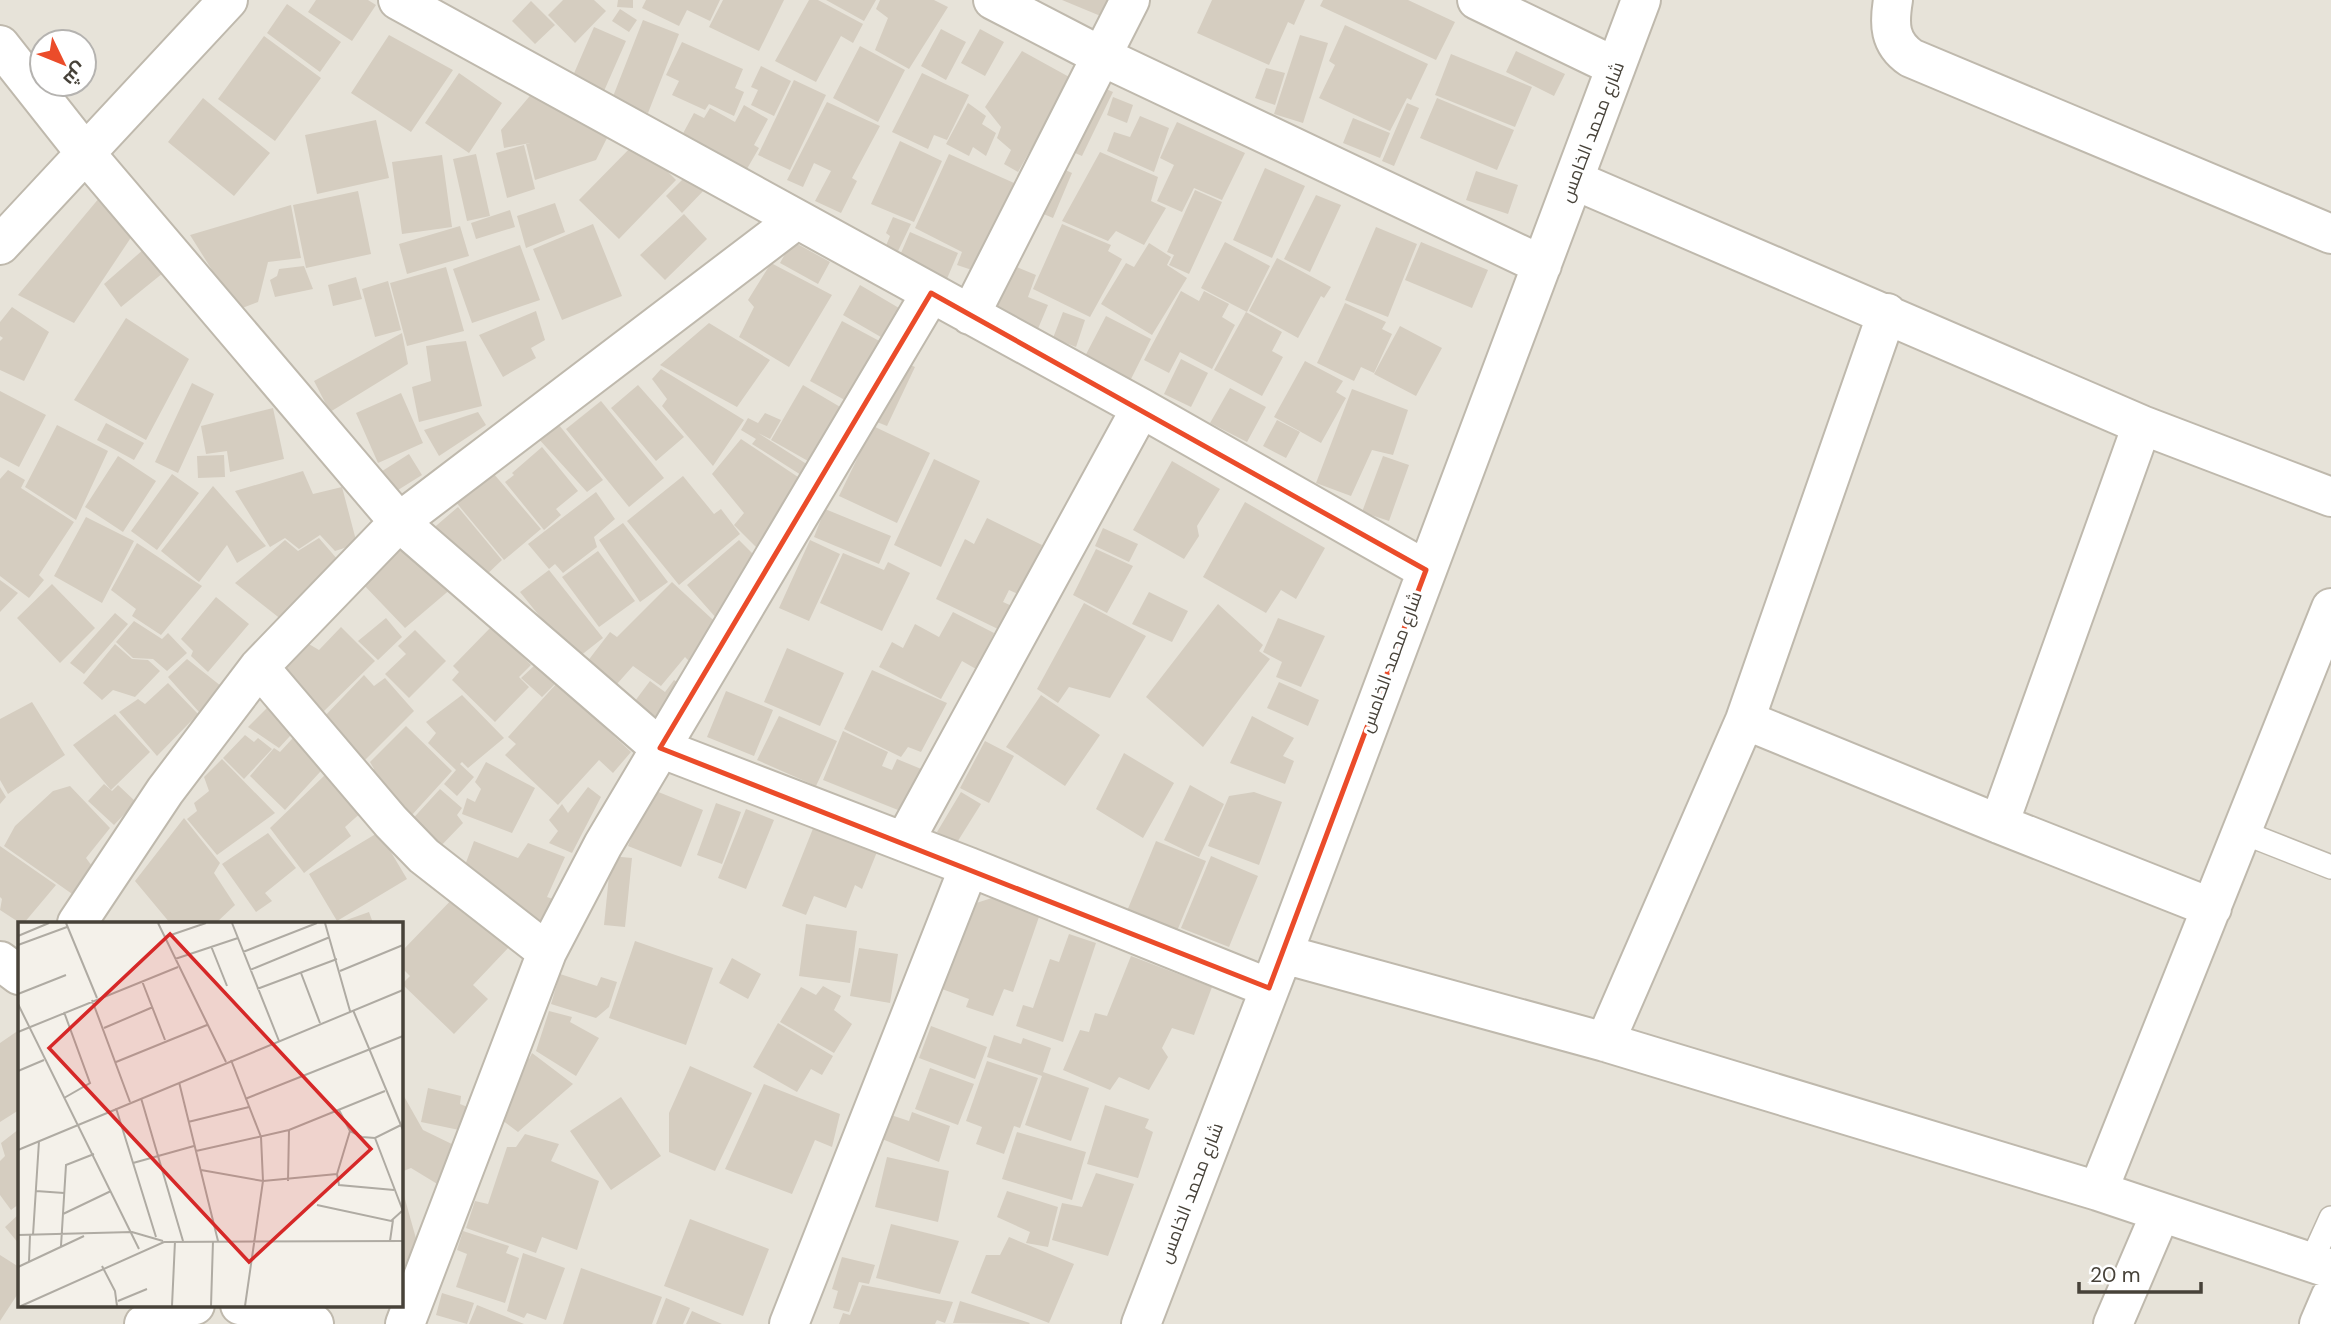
<svg xmlns="http://www.w3.org/2000/svg" width="2331" height="1324" font-family="'DM Sans',Cairo,sans-serif">
<rect width="100%" height="100%" fill="#f4f1ea"/>
<path fill="#e7e3d9" fill-rule="evenodd" d="M0,0h2331v1324h-2331zM42,42h42v42h-42zM19,923h382v382h-382z"/>
<path fill="#d5cdc0" d="M316,0h52l8,5 -24,36 -44,-29z
M563,0h31l12,11 -31,32 -27,-28z
M618,0h15v8l-16,-1z
M646,0h74l-10,21 -23,-11 -8,16 -37,-18z
M723,0h61l-25,51 -50,-24z
M809,0h9l45,24 -10,19 -12,-7 -25,46 -41,-21z
M826,0h50l-12,21z
M880,0h54l14,7 -39,62 -34,-19 13,-32 -12,-9z
M1062,0h63l-10,22z
M1212,0h93l-11,25 -6,-3 -19,43 -72,-32z
M1323,0h85l47,22 -19,38 -116,-54z
M531,1l24,24 -20,19 -23,-23z
M287,4l54,38 -21,30 -53,-39z
M620,9l17,11 -8,12 -17,-11z
M643,20l36,14 -31,79 -36,-14z
M1345,25l83,39 -17,36 -4,-2 -17,33 -71,-33 16,-33 -6,-4z
M594,27l32,14 -22,50 -32,-13z
M941,29l25,13 -20,38 -25,-14z
M980,29l24,13 -19,34 -24,-13z
M389,35l64,35 -42,62 -60,-39z
M1300,35l28,8 -25,80 -29,-9z
M264,36l57,42 -46,63 -57,-42z
M682,42l61,27 -8,19 9,4 -10,24 -25,-12 -4,6 -33,-15 7,-14 -13,-6z
M860,46l45,24 -27,52 -45,-24z
M1022,51l49,27 -53,94 -14,-8 7,-14 -14,-12 4,-11 -16,-20z
M1516,51l49,23 -11,22 -48,-24z
M1451,54l81,33 -17,40 -80,-32z
M761,66l30,15 -17,35 -23,-11 7,-15 -7,-3z
M1266,68l19,5 -10,32 -20,-7z
M459,73l43,30 -33,50 -44,-30z
M922,73l47,22 -22,45 -13,-5 -6,14 -36,-17z
M794,80l32,15 -36,75 -32,-15z
M1097,85l16,7 -31,64 -16,-7z
M534,91l74,45 -12,24 -61,20 -9,-36 4,-1 -26,5 -3,-18z
M1113,97l20,8 -6,18 -20,-8z
M203,98l67,55 -36,43 -66,-54z
M1437,98l77,32 -17,40 -77,-32z
M827,102l53,24 -28,52 5,3 -16,32 -26,-12 16,-30 -17,-8 -11,24 -16,-7z
M968,103l18,13 -4,8 14,9 -10,23 -13,-9 -4,9 -23,-12z
M1407,103l12,5 -25,58 -12,-5z
M744,105l24,14 -14,26 5,3 -15,26 -64,-35 14,-26 10,5 6,-10 25,14z
M1140,116l29,12 -15,44 -47,-21 7,-19 16,5z
M1353,118l37,15 -10,25 -37,-15z
M376,120l13,58 -72,16 -12,-59z
M1177,122l68,31 -23,47 -28,-12 -12,24 -25,-11 17,-36 -14,-7z
M637,141l39,39 -57,59 -40,-39z
M900,141l42,20 -28,61 -43,-18z
M524,145l11,44 -28,9 -11,-45z
M1100,152l58,25 -7,24 15,7 -22,37 -28,-14 -8,10 -46,-20z
M476,154l14,62 -23,5 -14,-62z
M949,154l72,32 -43,86 -21,-7 5,-13 -47,-24z
M442,155l10,72 -50,7 -10,-72z
M1054,165l18,8 -19,45 -19,-8z
M1265,168l40,18 -33,72 -39,-18z
M691,171l16,16 -25,26 -16,-17z
M1476,171l42,14 -10,29 -42,-14z
M1195,190l27,12 -33,72 -20,-9 5,-10 -7,-3z
M358,191l13,63 -65,14 -13,-63z
M1316,195l25,10 -31,67 -26,-13z
M100,197l34,36 -60,90 -56,-28z
M555,203l10,29 -39,16 -9,-32z
M291,205l10,53 -33,4 -10,40 -21,8 -47,-75z
M510,210l5,17 -39,12 -5,-16z
M684,214l23,25 -42,41 -25,-25z
M893,217l18,7 -13,27 -13,-3 5,-12 -4,-3z
M593,224l29,72 -60,24 -29,-71z
M1062,224l49,21 -3,6 14,8 -32,58 -57,-28z
M460,226l9,30 -62,18 -8,-30z
M1376,227l41,17 -29,73 -43,-17z
M910,232l48,21 -12,28 -48,-21z
M792,241l38,21 -12,22 -38,-21z
M1225,242l45,24 -23,46 -46,-24z
M1421,242l67,28 -16,38 -67,-28z
M1149,243l22,14 -4,8 20,13 -35,57 -51,-31 25,-41 8,4z
M520,245l20,55 -68,23 -19,-54z
M144,249l19,24 -42,34 -17,-23z
M1277,258l54,29 -7,11 -3,-2 -23,42 -49,-27z
M771,263l61,32 -43,72 -50,-30 15,-30 -6,-7z
M1012,265l24,10 -8,22 20,8 -11,26 -45,-18z
M304,266l9,23 -38,8 -5,-17 7,-4 2,-7z
M446,267l18,64 -57,15 -17,-63z
M356,277l6,22 -29,7 -5,-21z
M388,281l13,49 -26,7 -13,-48z
M860,285l44,26 -18,29 -43,-25z
M1181,291l18,10 5,-10 25,13 -7,13 13,8 -23,44 -32,-17 -11,21 -25,-13z
M1345,303l41,19 -4,7 10,5 -18,39 -13,-6 -7,14 -37,-18z
M12,307l37,25 -25,49 -24,-11v-29l3,-3 -3,-2v-14z
M536,311l9,29 -14,8 5,10 -33,19 -24,-42z
M1063,312l22,8 -9,27 -23,-9z
M1246,312l36,20 -10,19 11,6 -21,39 -48,-26z
M1106,316l45,23 -23,46 -46,-23z
M126,318l63,41 -43,81 -72,-40z
M842,321l43,23 -33,60 -42,-23z
M709,323l61,37 -33,47 -77,-42z
M1400,326l42,22 -26,48 -42,-22z
M402,333l6,31 -78,48 -16,-31z
M466,341l16,65 -63,16 -7,-35 19,-6 -5,-35z
M1181,359l27,14 -17,34 -27,-13z
M900,360l15,7 -28,59 -15,-6z
M1305,361l38,20 -7,11 10,6 -25,45 -47,-26z
M661,369l83,51 -31,46 -51,-60 5,-7 -15,-20z
M192,383l22,11 -36,79 -23,-11z
M638,385l46,52 -28,24 -45,-53z
M803,385l44,26 -32,54 -44,-25z
M1230,388l36,19 -19,35 -37,-19z
M1352,389l56,21 -15,45 -21,-5 -21,46 -35,-13z
M0,391l46,24 -27,52 -19,-10z
M401,393l22,50 -45,20 -22,-50z
M601,401l63,77 -35,29 -63,-78z
M273,408l11,51 -54,13 -3,-21 -21,3 -5,-28z
M478,412l8,13 -47,31 -15,-26z
M765,413l16,7 -11,19 -12,-6 58,37 -7,10 -57,-36 4,-5 -15,-9 7,-12 10,5z
M1277,420l23,12 -14,26 -23,-12z
M106,423l38,20 -10,17 -37,-20z
M57,425l51,26 -32,69 -51,-33z
M559,425l44,55 -16,12 -50,-55z
M873,426l57,27 -33,70 -58,-27z
M741,439l60,40 -31,45 6,3 -17,23 -25,-25 10,-12 -32,-39z
M542,447l36,44 -22,18 5,6 -17,15 -39,-48 9,-7 -2,-2z
M409,454l13,21 -32,20 -14,-20z
M224,455l1,22 -27,1 -1,-22z
M118,456l38,25 -33,51 -38,-25z
M1383,456l26,9 -20,56 -27,-9z
M934,459l46,22 -39,86 -47,-22z
M1172,461l48,28 -23,37 2,10 -15,23 -51,-29z
M8,470l17,10 -4,8 53,34 -35,53 5,5 -15,18 -29,-22v-97z
M303,471l10,23 29,-7 15,57 -22,7 -15,-16 -21,14 -14,-11 -15,9 -35,-56z
M493,473l48,56 -37,31 -49,-59z
M172,474l27,19 -42,57 -26,-19z
M683,476l31,38 7,-5 19,25 -61,51 -52,-64z
M213,486l53,60 -29,17 -10,-18 -28,37 -38,-31z
M596,492l19,27 -21,18 3,10 -34,26 -8,-9 -6,5 -21,-25z
M1245,502l80,46 -29,51 -15,-9 -15,23 -63,-36z
M458,507l44,53 -20,19 -52,-48z
M825,509l66,27 -12,28 -65,-27z
M86,517l48,24 -32,62 -48,-27z
M987,518l55,27 -24,49 -9,-4 -6,12 9,4 -12,24 -64,-31 29,-60 9,5z
M623,523l45,59 -28,20 -41,-62z
M1103,528l35,16 -9,18 -34,-16z
M319,538l19,22 -56,60 -47,-37 50,-43 13,11z
M411,539l21,21 -9,9 13,8 23,5 -54,46 -44,-46z
M739,540l23,23 -37,65 -38,-43z
M810,540l30,14 -31,67 -30,-13z
M137,543l65,43 -41,49 -29,-19 4,-7 -25,-19z
M1096,549l37,17 -26,47 -34,-18z
M598,551l37,50 -36,26 -37,-50z
M843,553l41,17 4,-8 22,11 -28,58 -62,-28z
M549,570l54,68 -28,22 -55,-68z
M0,580l18,13 -18,19z
M672,582l52,48 -26,40 -13,-13 -24,29 -28,-20 -17,19 -29,-23 23,-30 7,5z
M52,584l43,44 -35,35 -43,-45z
M1149,592l39,19 -16,31 -40,-18z
M216,597l33,27 -41,48 -17,-16 2,-5 -12,-12z
M1084,603l62,33 -36,62 -41,-11 -11,16 -21,-14z
M1218,604l45,41 -4,6 11,8 -67,88 -57,-50z
M953,612l41,21 -18,36 -14,-8 -21,38 -62,-32 13,-25 11,6 12,-24 24,13z
M115,613l13,11 -44,50 -14,-11z
M386,618l16,19 -24,23 -20,-19z
M1278,618l47,18 -24,51 -25,-10 6,-15 -19,-10z
M134,621l28,18 6,-6 19,20 -20,18 -14,-12 -20,-1 -17,-16z
M492,626l39,39 -12,12 10,10 -34,35 -43,-42 7,-8 -6,-6z
M341,627l34,34 -53,52 -51,-51 26,-25 22,13z
M415,630l31,31 -37,37 -24,-24 21,-20 -8,-8z
M115,644l17,15 16,1 12,11 -25,26 -22,-7 -11,10 -19,-17z
M787,648l57,25 -24,53 -56,-24z
M187,659l34,27 -22,26 -31,-35z
M535,665l20,19 -13,13 -21,-19z
M872,670l75,33 -26,49 -13,-5 -7,10 -57,-28z
M364,675l10,11 11,-8 29,33 -50,50 -42,-42z
M674,680l16,11 -24,33 -31,-23 15,-20 15,11z
M1279,682l40,18 -11,26 -41,-18z
M168,683l30,31 -41,42 -38,-44 19,-13 7,5z
M557,683l74,69 -18,21 -14,-13 -41,45 -53,-50 11,-11 -8,-7z
M726,691l47,19 -19,46 -47,-19z
M462,695l42,43 -36,30 -6,-6 -2,2 14,13 -17,19 -13,-12 12,-14 -28,-27 8,-10 -10,-11z
M1041,695l59,40 -35,51 -59,-39z
M277,698l23,27 -21,23 -31,-21z
M32,702l33,53 -57,39 -8,-14v-61z
M115,714l35,38 -39,38 -38,-45z
M779,716l58,25 -21,45 -59,-26z
M1252,716l42,22 -11,18 11,5 -9,23 -55,-21z
M406,726l46,45 -51,56 -38,-49 11,-9 -4,-7z
M303,727l29,32 -47,51 -35,-34 24,-28 6,4z
M843,731l45,21 -6,14 10,4 5,-11 29,12 -23,41 -80,-32z
M245,735l9,7 4,-4 14,11 -28,30 -21,-21z
M985,741l29,15 -25,47 -29,-15z
M1124,753l50,30 -31,55 -47,-29z
M222,759l53,54 -58,42 -30,-36 10,-8 -3,-8 15,-12 -5,-14z
M486,762l49,26 -23,45 -50,-19 5,-16 8,4 6,-13 -6,-7z
M325,775l39,35 -19,17 6,9 -47,37 -34,-45z
M104,784l8,7 6,-6 18,17 -22,23 -26,-24z
M1190,785l34,19 -25,53 -35,-17z
M70,786l40,42 -24,30 9,12 -20,26 -71,-50 11,-20 38,-35z
M0,787l6,10 -6,7z
M588,787l13,10 -29,56 -23,-10 9,-12 -9,-11 13,-16 6,9z
M440,789l22,19 -5,7 6,8 -27,28 -29,-26z
M651,789l52,21 -22,57 -53,-21z
M961,792l20,12 -25,40 -19,-12z
M1254,792l28,10 -23,63 -51,-19 21,-50z
M716,803l25,9 -19,52 -25,-9z
M746,809l28,11 -28,69 -28,-11z
M184,818l36,45 -6,10 21,32 -19,18h-46l-35,-42z
M816,821l63,26 -17,42 -7,-4 -9,23 -32,-12 -8,19 -24,-9z
M379,832l28,47 -70,42 -28,-47z
M268,833l28,35 -31,25 7,8 -16,11 -34,-48z
M474,841l44,17 10,-15 37,14 -18,40 6,2 -12,23 -51,-22 -29,-24z
M1156,841l50,20 -29,70 -50,-20z
M0,846l56,39 -32,38h-4l-20,-13 2,-11 -2,-2z
M611,856l21,2 -7,69 -21,-2z
M1211,856l47,20 -29,71 -48,-19z
M459,892l51,54 -37,39 15,14 -34,35 -52,-50 8,-8 -9,-9v-15z
M995,897l45,17 -27,78 -9,-3 -11,27 -27,-9 3,-8 -27,-10 28,-84z
M369,912l4,11h-35z
M806,924l51,7 -7,52 -51,-7z
M1069,934l27,9 -33,99 -47,-16 7,-21 10,3 17,-49 9,3z
M635,941l78,27 -27,77 -77,-27z
M859,948l39,6 -8,49 -40,-7z
M1131,956l81,31 -18,48 -22,-7 -10,20 6,9 -19,33 -30,-13 -9,13 -47,-20 17,-40 9,2 6,-19 12,3z
M732,958l29,16 -13,25 -29,-16z
M560,974l37,12 4,-9 16,5 -8,25 -13,11 -45,-14z
M823,986l18,10 -7,14 18,14 -18,29 -54,-31 21,-35 15,8z
M549,1011l23,6 -2,5 29,16 -23,38 -40,-25z
M778,1023l55,33 -11,19 -11,-6 -14,23 -44,-25z
M931,1026l56,21 -12,32 -56,-21z
M19,1030v80l-19,12v-79z
M994,1035l27,9 2,-6 28,10 -8,24 46,16 -18,53 -46,-16 17,-49 -55,-19z
M532,1053l41,31 -55,48 -20,-15 19,-63 12,5z
M987,1061l51,17 -18,50 -6,-2 -10,28 -28,-10 6,-17 -16,-6z
M690,1066l62,27 -37,78 -46,-19v-39z
M930,1068l44,16 -16,41 -43,-16z
M764,1084l76,30 -8,33 -17,-7 -23,54 -67,-25z
M428,1088l33,8 -1,8 10,4 -6,23 -43,-9z
M401,1091l22,39 35,17 -19,38 -28,-17 -10,4z
M621,1097l40,59 -50,34 -41,-59z
M1105,1105l44,14 -4,9 8,4 -15,46 -51,-14z
M912,1112l38,14 -11,36 -57,-23 9,-24 18,6z
M19,1129v75l-8,6 -11,-15v-34l5,-5 -4,-13z
M1017,1132l69,20 -14,48 -70,-21z
M525,1134l34,10 -8,17 48,20 -22,69 -35,-13 -6,16 -70,-25 9,-27 13,3 19,-57h9z
M887,1157l62,14 -11,51 -63,-15z
M1096,1173l38,11 -26,72 -56,-16 10,-37 20,4z
M1007,1191l51,16 -10,40 -22,-4 4,-11 -33,-15z
M401,1192h2l14,50 -16,41z
M19,1214v30l-14,-17z
M690,1219l79,30 -26,67 -79,-30z
M891,1224l68,17 -19,53 -64,-16z
M463,1231l46,15 -3,7 13,5 -14,45 -49,-16 11,-33 -10,-4z
M1009,1237l65,27 -25,59 -78,-30 15,-38h14z
M523,1253l42,15 -19,52 -19,-7 -3,5 -17,-7z
M0,1255l19,12v25l-19,29z
M842,1257l33,8 -6,19 -10,-2 -10,30 -16,-4 5,-17 -6,-2z
M581,1268l81,29 -10,27h-89z
M862,1285l91,17 -8,21 -8,-3 -2,4h-96l4,-11 7,2z
M442,1293l32,10 -7,21 -31,-9z
M666,1298l24,10 -7,16h-27z
M960,1301l70,22 -1,1 -76,-1z
M477,1305l47,19h-55z
M692,1311l30,13h-36z"/>
<g fill="none" stroke-linecap="round" stroke-linejoin="round">
<defs>
<path id="lane" d="M2242,832l89,35
M2311,1262l20,-44"/>
<path id="street" d="M398,0l743,408 285,162
M993,0l108,56 441,209
M1477,0l139,67
M1893,0c-4,24 -4,43 18,58l420,176
M0,45l86,109 313,368 261,226 309,119 300,121
M1574,180l568,245 189,72
M0,245l228,-245
M970,315l160,-315
M259,667l132,155 33,34 123,96
M1745,720l254,104 213,84
M1999,824l143,-399
M904,842l237,-434
M77,923l88,-132 94,-124 140,-145 397,-302
M1283,954l322,88 493,149 233,78
M0,961l19,14
M1605,1042l140,-322 142,-407
M2098,1191l233,-583
M240,1305l74,19
M144,1324l27,-13 24,-6
M405,1324l142,-372 56,-107 328,-552
M789,1324l180,-457
M1141,1324l142,-370 358,-954
M2113,1324l48,-112
M2319,1324l12,-28"/>
</defs>
<use href="#lane" stroke="#bfb9ad" stroke-width="26"/>
<use href="#street" stroke="#bfb9ad" stroke-width="42"/>
<use href="#lane" stroke="#fff" stroke-width="23"/>
<use href="#street" stroke="#fff" stroke-width="38"/>
</g>
<path fill="none" stroke="#eb4c2a" stroke-width="5" stroke-linejoin="round" d="M931,293l495,277 -157,418 -609,-240z"/>
<g text-anchor="middle" stroke-width="6" stroke-linejoin="round" paint-order="stroke">
<g font-size="18" fill="#474239" stroke="#fff">
<text transform="translate(1592 132) rotate(-69)" y="6">شارع محمد الخامس</text>
<text transform="translate(1391 662) rotate(-70)" y="6">شارع محمد الخامس</text>
<text transform="translate(1191 1193) rotate(-69)" y="6">شارع محمد الخامس</text>
</g>
</g>
<g transform="translate(18 922)">
<rect width="385" height="385" fill="#f4f1ea"/>
<path fill="none" stroke="#afaba3" stroke-width="2" d="M48,1l31,75M140,1l68,139M214,1l47,118M307,1l25,88M0,14l31,-13M147,15l41,-14M0,23l49,-18M193,24l16,40M225,30l74,-29M157,37l63,-21M232,48l80,-33M322,49l63,-26M283,51l19,50M124,59l23,59M239,67l80,-30M0,72l48,-19M74,78l38,102M0,82l121,245M335,88l50,120M86,106l49,-21M0,110l160,-65M213,138l30,77 2,44 -18,125M98,140l91,-37M0,149l26,-11M161,160l39,159M46,176l26,-15 -26,-71M123,176l42,143M227,177l158,-63M98,186l40,129M321,188l11,21 12,6 13,1 26,-13M170,200l61,-15M332,209l-13,43 2,11 55,5M357,216l28,73M0,228l385,-160M178,229l93,-21 96,-39M115,241l61,-17M183,248l62,11 74,-7M270,259l1,-51M18,269l28,2M299,283l74,16 11,-10M45,292l48,-23M0,313l114,-3 31,9M15,313l6,-94M372,319l3,-21M43,324l5,-81 28,-11M11,340l1,-27M84,344l13,25 2,15M0,345l66,-31M100,379l29,-12M3,384l143,-64 239,-1M154,384l3,-65M193,384l2,-65"/>
<path fill="#d62828" fill-opacity="0.15" stroke="#d62828" stroke-width="3.5" d="M152,12l201,215 -122,113 -200,-214z"/>
<rect width="385" height="385" fill="none" stroke="#474239" stroke-width="3.5"/>
</g>
<g transform="translate(63 63) rotate(133)"><circle r="33" fill="#ffffff" stroke="#b5b3b0" stroke-width="2"/>
<path d="M0-5L12 26L0 18L-12 26Z" fill="#eb4c2a"/>
<text y="-10" font-size="19" font-weight="bold" text-anchor="middle" fill="#474239">ش</text>
</g>
<path d="M2079 1282v10h122v-10" fill="none" stroke="#474239" stroke-width="3.5"/>
<text x="2090" y="1282" font-size="21" fill="#474239" stroke="#ffffff" stroke-width="5" paint-order="stroke">20 m</text>
</svg>
